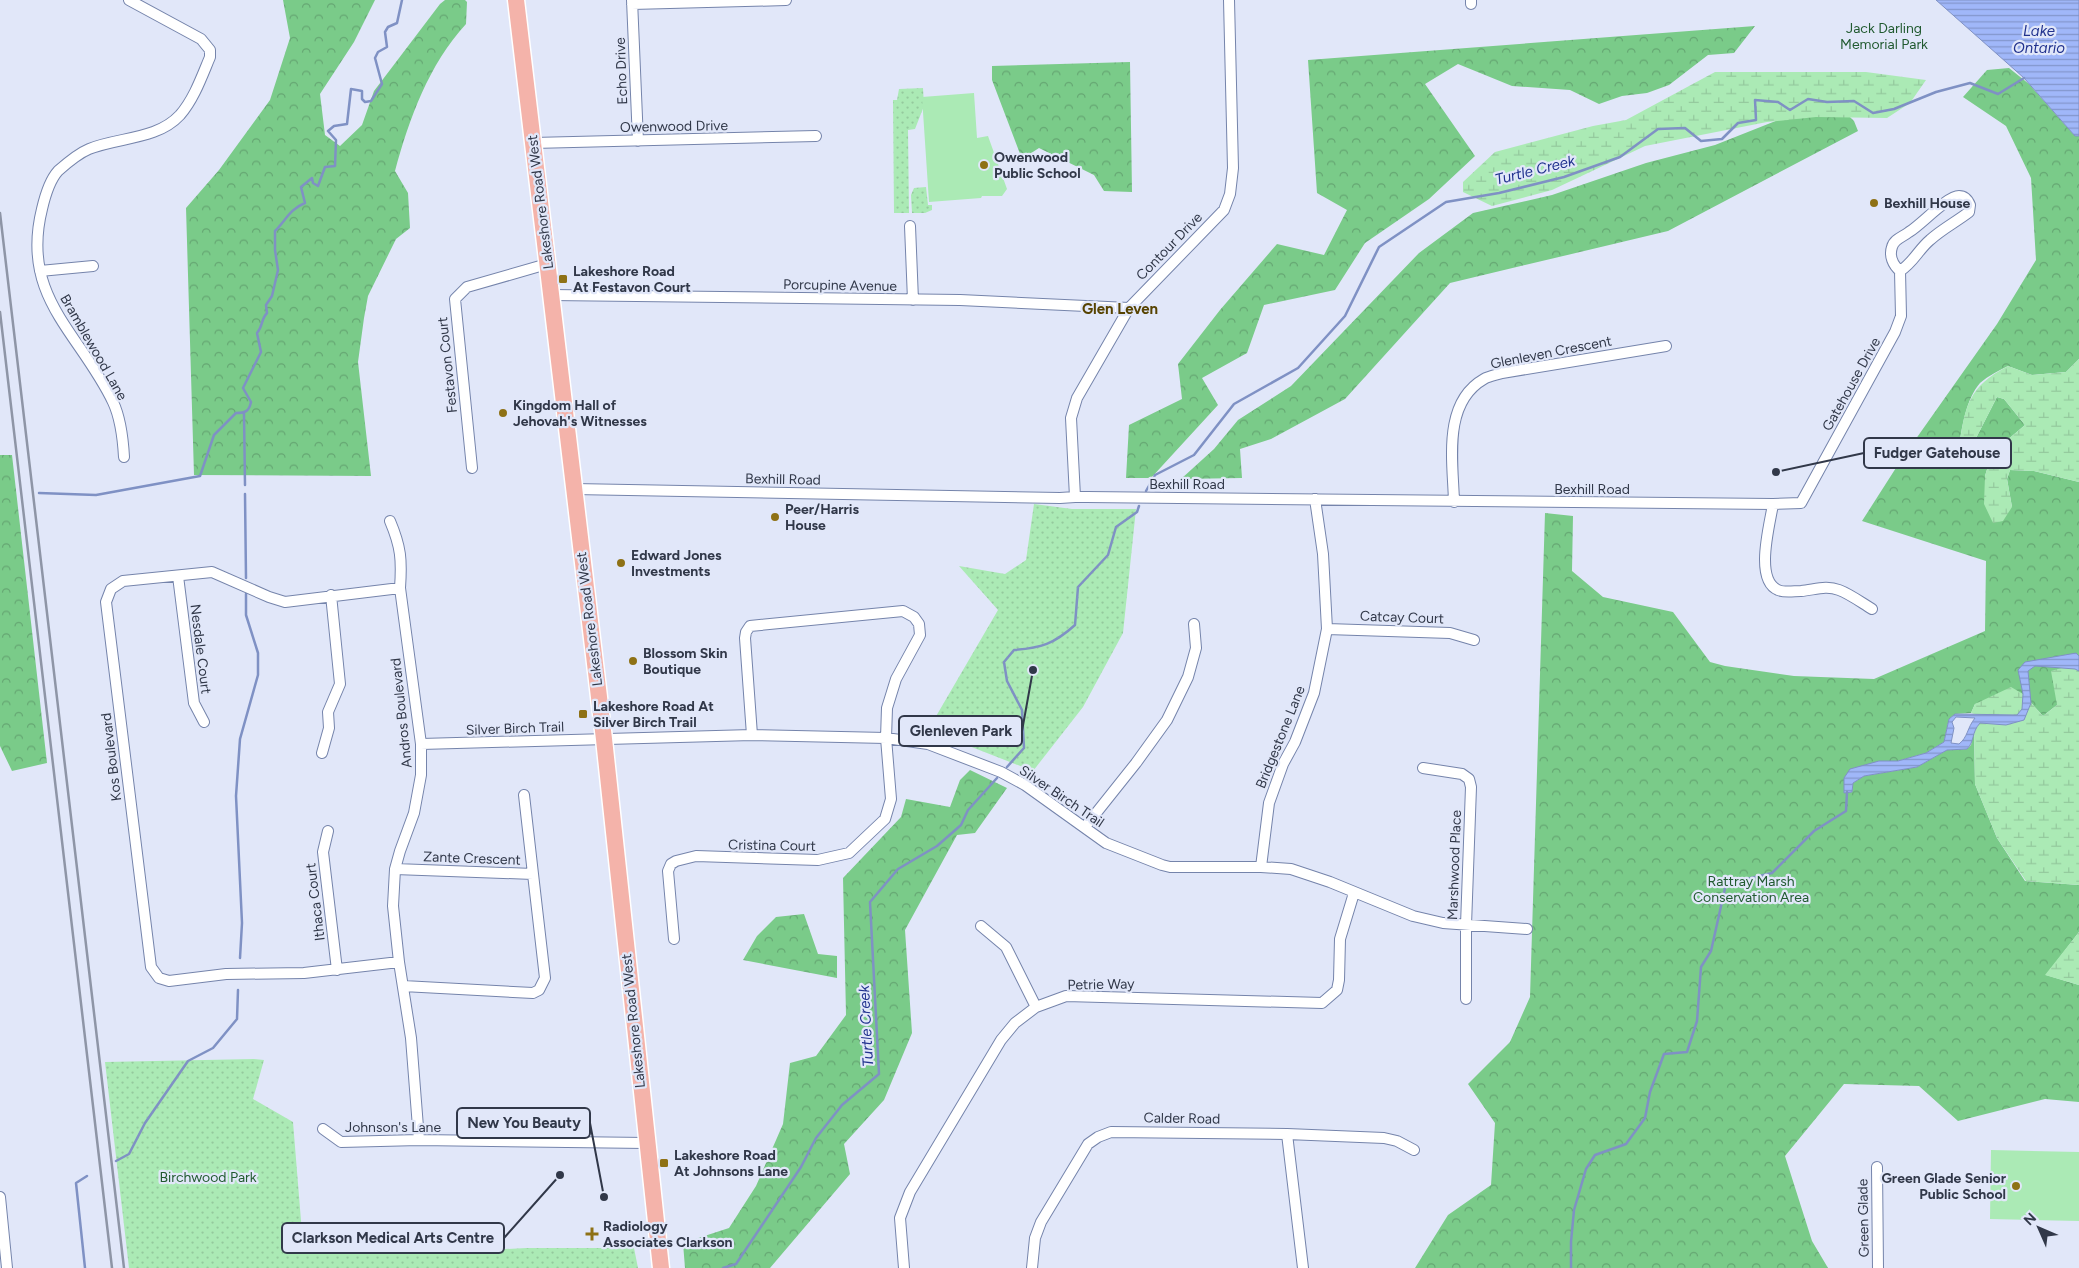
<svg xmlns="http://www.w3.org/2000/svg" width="2079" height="1268" font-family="Figtree,sans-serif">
<defs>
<pattern id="grass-dots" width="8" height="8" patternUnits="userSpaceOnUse" patternTransform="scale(1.25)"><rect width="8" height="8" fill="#abeab5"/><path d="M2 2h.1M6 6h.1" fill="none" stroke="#94c99d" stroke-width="1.8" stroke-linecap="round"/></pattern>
<pattern id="forest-crowns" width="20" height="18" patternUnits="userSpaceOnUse" patternTransform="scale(1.25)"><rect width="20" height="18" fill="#7acb89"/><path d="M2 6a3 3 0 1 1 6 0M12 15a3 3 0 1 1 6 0" fill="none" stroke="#65a672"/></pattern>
<pattern id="wetland-marsh" width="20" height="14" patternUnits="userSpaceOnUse" patternTransform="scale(1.25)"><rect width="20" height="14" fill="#abeab5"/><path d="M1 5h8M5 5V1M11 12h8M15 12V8" fill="none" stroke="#94c99d"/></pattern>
<pattern id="water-rules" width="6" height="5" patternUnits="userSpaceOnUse" patternTransform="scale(1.25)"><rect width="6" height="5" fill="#a0b7f9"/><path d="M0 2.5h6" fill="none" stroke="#8396cc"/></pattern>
</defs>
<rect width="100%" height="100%" fill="#e1e7f9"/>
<path fill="url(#grass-dots)" d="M923,88l1,18 -9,23 -7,1 1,83h-15l-1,-113h4l2,-11z
M926,187l2,18h4v5l-7,3h-13l-1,-18 3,-7z
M1034,504l38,5h64l-13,124 -40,74 -50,64 -105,-41 70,-120 -39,-44 46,8 21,-14z
M254,1059l10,1 -11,39 40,23 9,111 183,17 41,-2h108l4,20h-509l-24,-206z"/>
<path fill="url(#forest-crowns)" d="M283,0h92l-21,42 -34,52 5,41 15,11 22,-21 12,-34 66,-87 5,-4h20l2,2 -1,22c-37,40 -57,95 -71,147l13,22 2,35 -14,11 -28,57 -4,22 -6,44 13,114 -177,-1 -8,-267 33,-38 51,-70 20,-62z
M1755,26l-21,27 -26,2 -39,30 -22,8 -25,3 -23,8 -29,-14 -58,-4 -54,-22 -33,20 50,72 -46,43 -64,44 -30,47 -71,15 -17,48 -45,25 16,27 -67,73h-25l3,-53 53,-26 -4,-35 42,-54 57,-66 47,11 23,-45 -30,-17 -9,-133z
M1130,62l2,130 -28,-1 -10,-16 -55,-27 -17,11 -30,-79v-14z
M2009,68l20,16 46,52h4v223l-13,13 -34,3 -24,-9c-10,5 -20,10 -28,17 -14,16 -18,44 -21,64l13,-1 25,-49 7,2 21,26 -33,28 -7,23 27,31 -5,-28 3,-9 24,1 45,11v181l-22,42 -14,11 -20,-22 -48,10 -4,9 -16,1 -6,5 -5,23 -18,11 -28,8h-19l-35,17v15l8,-1 1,-9 11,-7 53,-9 30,-17 20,-1 4,-4 3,-15 1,54 22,54 28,43 54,4v47l-33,43 33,10v117l-34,-3 -87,22 -39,-35 -75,-2 -59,72 27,85 16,27h-413l33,-53 43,-30 4,-62 -27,-39 42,-42 20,-45 15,-484 28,3 -1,55 31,26 70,15 37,50 15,4 69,10 80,3 111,-48 1,-70 -124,-40 39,-61 96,-136 39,-64 -5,-82 -25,-52 -43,-29 24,-27z
M1845,112l9,9 4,10 -190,100 -218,52 -105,116 -74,40 -31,10 2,29 -61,1 33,-30 24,-29 53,-34 128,-133 54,-40 79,-18 94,-32 69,-18 76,-30z
M0,455h12l35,308 -35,8 -12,-25z
M970,770l37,18 -32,45 -18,2 -52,95 7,103 -28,67 -40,44 6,30 -80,94h-85l-2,-25 46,-15 27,-42 27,-62 7,-61 26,-7 30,-41 -3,-137 58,-61 5,-18 44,8 10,-27z
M804,914l14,40 19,2v22l-94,-18 14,-24 19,-19z"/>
<path fill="url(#wetland-marsh)" d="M1715,72h151l60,8 -16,23 -23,15 -71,-1 -49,5 -122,24 -93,44 -60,16 -29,-14v-10l32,-30 98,-26 33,-6z
M2079,359v123l-45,-11 -24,-1 -3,9 5,28 -9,14 -10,2 -9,-19 1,-28 7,-23 33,-28 -21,-26 -7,-2 -25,49 -13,2c6,-42 9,-61 49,-82l24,9 34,-3z
M2079,663v222l-53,-4 -29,-43 -22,-54 -1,-54 4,-15 -7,-2 4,-9 36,-17 12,7 20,22 14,-11 -6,-34z
M2079,932v53l-34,-10z"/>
<path fill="#abeab5" d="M974,93l3,45 11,-2 19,53 -5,7h-20l-1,2 -52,4 -7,-105z
M1991,1150l88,2v69l-89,-2z"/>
<path fill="url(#water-rules)" stroke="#7f91c4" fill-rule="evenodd" d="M1936,0h143v136h-4l-51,-58z
M2076,653l3,3v15l-4,-2 -40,-3 -7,5 3,32 -7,17 -18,5 -26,-2c-9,10 -5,18 -13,26l-20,1 -30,17 -53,9 -11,7 -1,9 -8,1v-15l6,-9 29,-8h19l28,-8 18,-11 5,-23 6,-5 62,1 5,-6 1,-15 -5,-24 7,-8zM1956,717l19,1c-8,10 -7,19 -16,26l-8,-1 3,-15 -2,-6z"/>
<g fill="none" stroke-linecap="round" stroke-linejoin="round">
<path stroke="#7f91c4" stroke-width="2.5" d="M244,413l1,72
M1146,491l9,-16 39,-20 40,-51 64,-36 47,-52 34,-69 67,-45 53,-9 65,-16 56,-20 38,-28 27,-1 16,13 21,-2 16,-16 18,-3 -1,-20 23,2 12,8 18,-11 19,3 27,-1 19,12 21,-4 42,-17 34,-9 28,11 26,-16
M39,493l57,2 104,-19 14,-41 22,-22c10,0 13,-2 15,-11l-8,-14 18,-36 -4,-19c6,-7 4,-14 10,-20l-1,-8 6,-9 6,-26 -3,-20v-19c11,-11 15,-22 30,-28l-4,-16 11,-9 1,5 5,3 7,-19 10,-1 1,-26 -8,-9 6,-5 13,-2 4,-35 11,2v8l3,3 6,-1 11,-17 -7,-26 3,-6 9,-5 -2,-15 3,-5 9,-4 5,-23
M245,494l1,84
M1007,767l17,-19 -2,-38 -15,-29 -3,-19 10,-12c27,-2 40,-6 61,-25l3,-38 30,-32 8,-28 21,-15 2,-6
M240,958l2,-35 -6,-127 4,-57 18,-64v-22l-12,-38v-21
M116,1161l13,-7 16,-31 43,-62 25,-13 24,-29 1,-29
M85,1268l-9,-85 11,-7
M723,1268l13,-4 65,-97 15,-29 26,-33 37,-31 -9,-172 28,-33 39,-23 24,-21 7,-15 29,-32
M1571,1268v-26l3,-32 12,-41 9,-14 31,-11 19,-26 5,-26 14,-38 23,-2 10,-31 4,-54 10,-16 15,-67 46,-11 42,-42 32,-20 1,-19"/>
<defs>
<path id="street" d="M632,0l6,141
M1471,0v4
M632,4l154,-4
M533,143l283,-7
M910,226l3,74
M40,271l53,-5
M551,295l409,5 169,8
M124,457c-1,-18 -3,-38 -11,-55 -33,-69 -93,-105 -71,-193 3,-13 7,-28 16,-38 9,-8 19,-17 31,-22 29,-12 68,-9 91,-34 14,-16 22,-39 30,-58v-7l-9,-11 -72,-39
M472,468l-17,-169 12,-12 80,-23
M574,489l486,9 15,-1c233,2 466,6 698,7l28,-1 94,-171 6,-16 -1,-45c-7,-6 -11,-15 -8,-24 2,-8 11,-10 17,-15 12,-7 38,-36 50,-36 6,0 9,4 11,9l-1,7c-13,10 -27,17 -39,28 -11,9 -17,23 -30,31
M1075,497l-4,-79 6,-20 52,-90 95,-98 6,-16 3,-26 -4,-168
M1454,502c-1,-40 -12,-99 30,-123 5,-3 12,-4 18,-6l164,-27
M1773,504c-3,20 -19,76 5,86 6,3 16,1 23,1 13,-1 25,-6 38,-1 11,4 23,13 33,19
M390,521c11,26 12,39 10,67l21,156v31l-7,38 -14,38 -5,18 -2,37 6,56 12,76 8,102
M178,576l16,127 10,19
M1327,629l123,4 24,7
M421,744l331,-9 134,3 42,6 73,28 24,13 81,58 56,22 8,2h91l30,2 39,13 83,34 30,7 84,6
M322,753l7,-25 -1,-16 12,-28 -9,-89
M1423,768l39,6 7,5 2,8 -5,138v74
M524,795l9,79
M1085,827l51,-64 31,-43 21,-43 8,-29 -2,-24
M328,831l-5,21 14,118
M1261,867l8,-64 14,-39 12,-22 19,-49 13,-64 -4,-75 -8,-55
M395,869l138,5 12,104 -6,12 -6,3 -130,-7
M981,926l25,21 30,60
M674,939l-6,-68 3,-7 5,-3 20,-5 122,4 31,-7 36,-34 6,-20 -5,-61 1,-30 9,-29 24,-44 -1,-11 -5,-7 -11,-6 -153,15 -4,6 -1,6 7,97
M399,962l-95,11 -78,1 -57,7 -10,-3 -8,-11 -45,-365 5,-13 12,-8 89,-9 57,25 16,5 115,-14
M323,1129l18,13 78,-2 227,3
M1287,1134l16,134
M1877,1167l1,101
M0,1197l7,71
M904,1268l-4,-50 10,-26 91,-152 14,-17 21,-16 30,-11 256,7 15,-13 2,-10 1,-41 14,-46
M1032,1268l3,-30 6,-16 47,-78 10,-7 13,-5 176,2 97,4 13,3 17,9"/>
<path id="primary" d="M516,0l88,739 57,529"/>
</defs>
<use href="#street" stroke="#7584ab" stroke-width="12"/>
<use href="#primary" stroke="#fff" stroke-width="19"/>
<use href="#street" stroke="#fff" stroke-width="10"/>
<use href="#primary" stroke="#f4b3aa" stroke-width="16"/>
<path stroke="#8e95a6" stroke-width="2.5" d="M0,213l124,1055
M0,312l112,956"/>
</g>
<g fill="#8e7115" stroke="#e1e7f9" stroke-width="2">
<circle cx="984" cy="165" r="5"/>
<circle cx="1874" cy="203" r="5"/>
<rect x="558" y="274" width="10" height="10" rx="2.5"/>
<circle cx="503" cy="413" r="5"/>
<circle cx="775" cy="517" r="5"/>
<circle cx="621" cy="563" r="5"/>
<circle cx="633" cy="661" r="5"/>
<rect x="578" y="709" width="10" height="10" rx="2.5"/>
<rect x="659" y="1158" width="10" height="10" rx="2.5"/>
<circle cx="2016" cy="1186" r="5"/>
<path d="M589.5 1226.5h5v5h5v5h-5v5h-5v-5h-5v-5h5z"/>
</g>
<g text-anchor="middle" stroke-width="4.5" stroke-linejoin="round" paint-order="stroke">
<g font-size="14" fill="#215a30" stroke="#e1e7f9">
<text x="1884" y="33">Jack Darling<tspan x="1884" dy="16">Memorial Park</tspan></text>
<text x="1751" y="886">Rattray Marsh<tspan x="1751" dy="16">Conservation Area</tspan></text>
<text x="208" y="1182">Birchwood Park</text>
</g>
<g font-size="14" fill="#313849" stroke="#e1e7f9">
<text transform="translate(621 71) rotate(-92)" y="5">Echo Drive</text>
<text transform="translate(674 126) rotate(-1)" y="5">Owenwood Drive</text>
<text transform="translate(540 202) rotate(-97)" y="5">Lakeshore Road West</text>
<text transform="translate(1169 246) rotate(-46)" y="5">Contour Drive</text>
<text transform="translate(840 285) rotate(1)" y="5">Porcupine Avenue</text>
<text transform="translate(94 347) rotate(60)" y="5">Bramblewood Lane</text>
<text transform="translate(1551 352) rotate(-11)" y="5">Glenleven Crescent</text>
<text transform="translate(447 365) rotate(-96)" y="5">Festavon Court</text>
<text transform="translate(1851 384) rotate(-61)" y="5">Gatehouse Drive</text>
<text transform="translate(783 479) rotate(1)" y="5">Bexhill Road</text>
<text x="1187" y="489">Bexhill Road</text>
<text x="1592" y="494">Bexhill Road</text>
<text transform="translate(1402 617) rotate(2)" y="5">Catcay Court</text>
<text transform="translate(589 619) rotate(-97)" y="5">Lakeshore Road West</text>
<text transform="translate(201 649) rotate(83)" y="5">Nesdale Court</text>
<text transform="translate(401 713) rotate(-96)" y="5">Andros Boulevard</text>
<text transform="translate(515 728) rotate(-2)" y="5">Silver Birch Trail</text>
<text transform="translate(1280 737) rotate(-68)" y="5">Bridgestone Lane</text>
<text transform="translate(111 757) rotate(-97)" y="5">Kos Boulevard</text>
<text transform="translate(1062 796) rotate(34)" y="5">Silver Birch Trail</text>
<text transform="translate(772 845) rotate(1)" y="5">Cristina Court</text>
<text transform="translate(472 858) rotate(2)" y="5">Zante Crescent</text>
<text transform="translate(1454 865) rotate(-88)" y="5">Marshwood Place</text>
<text transform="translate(315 902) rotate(-97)" y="5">Ithaca Court</text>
<text transform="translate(1101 984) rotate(-1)" y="5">Petrie Way</text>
<text transform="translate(633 1021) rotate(-96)" y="5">Lakeshore Road West</text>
<text transform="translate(1182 1118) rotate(1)" y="5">Calder Road</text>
<text x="393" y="1132">Johnson's Lane</text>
<text transform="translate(1863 1218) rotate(-91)" y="5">Green Glade</text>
</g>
<g font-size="14" font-weight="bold" fill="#313849" stroke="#e1e7f9" text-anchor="start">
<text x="994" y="162">Owenwood<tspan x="994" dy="16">Public School</tspan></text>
<text x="1884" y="208">Bexhill House</text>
<text x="573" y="276">Lakeshore Road<tspan x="573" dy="16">At Festavon Court</tspan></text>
<text x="513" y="410">Kingdom Hall of<tspan x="513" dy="16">Jehovah's Witnesses</tspan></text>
<text x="785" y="514">Peer/Harris<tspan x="785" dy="16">House</tspan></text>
<text x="631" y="560">Edward Jones<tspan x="631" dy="16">Investments</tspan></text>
<text x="643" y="658">Blossom Skin<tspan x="643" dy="16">Boutique</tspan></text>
<text x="593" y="711">Lakeshore Road At<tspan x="593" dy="16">Silver Birch Trail</tspan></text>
<text x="674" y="1160">Lakeshore Road<tspan x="674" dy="16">At Johnsons Lane</tspan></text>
<text x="2006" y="1183" text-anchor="end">Green Glade Senior<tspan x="2006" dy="16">Public School</tspan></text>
<text x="603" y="1231">Radiology<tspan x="603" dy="16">Associates Clarkson</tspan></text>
</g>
<g font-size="15" font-style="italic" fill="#21328e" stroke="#e1e7f9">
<text x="2039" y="36">Lake<tspan x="2039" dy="17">Ontario</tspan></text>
<text transform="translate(1535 170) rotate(-14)" y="5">Turtle Creek</text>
<text transform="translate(866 1026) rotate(-93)" y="5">Turtle Creek</text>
</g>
<g font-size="15" font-weight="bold" fill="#574301" stroke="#e1e7f9">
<text x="1120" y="314">Glen Leven</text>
</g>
</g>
<path fill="none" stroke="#313849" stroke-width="2" d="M1776 472L1864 453M1033 670L1022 731M604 1197L590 1123M560 1175L504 1238"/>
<g fill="#313849" stroke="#e1e7f9" stroke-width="2">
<circle cx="1776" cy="472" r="5"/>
<circle cx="1033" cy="670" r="5"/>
<circle cx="604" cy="1197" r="5"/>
<circle cx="560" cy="1175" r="5"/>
</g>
<g fill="#e1e7f9" stroke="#313849" stroke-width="2">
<rect x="1864" y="438" width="147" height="30" rx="5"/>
<rect x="899" y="716" width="123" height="30" rx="5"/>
<rect x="457" y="1108" width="133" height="30" rx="5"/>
<rect x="282" y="1223" width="222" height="30" rx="5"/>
</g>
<g font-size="15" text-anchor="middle" font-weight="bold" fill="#313849">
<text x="1937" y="458">Fudger Gatehouse</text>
<text x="961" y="736">Glenleven Park</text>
<text x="524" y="1128">New You Beauty</text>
<text x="393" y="1243">Clarkson Medical Arts Centre</text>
</g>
<g transform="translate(2039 1228) rotate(315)" stroke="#e1e7f9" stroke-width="4" paint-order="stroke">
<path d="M0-4L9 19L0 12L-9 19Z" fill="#313849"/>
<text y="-8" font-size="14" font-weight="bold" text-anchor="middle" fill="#313849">N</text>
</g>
</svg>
